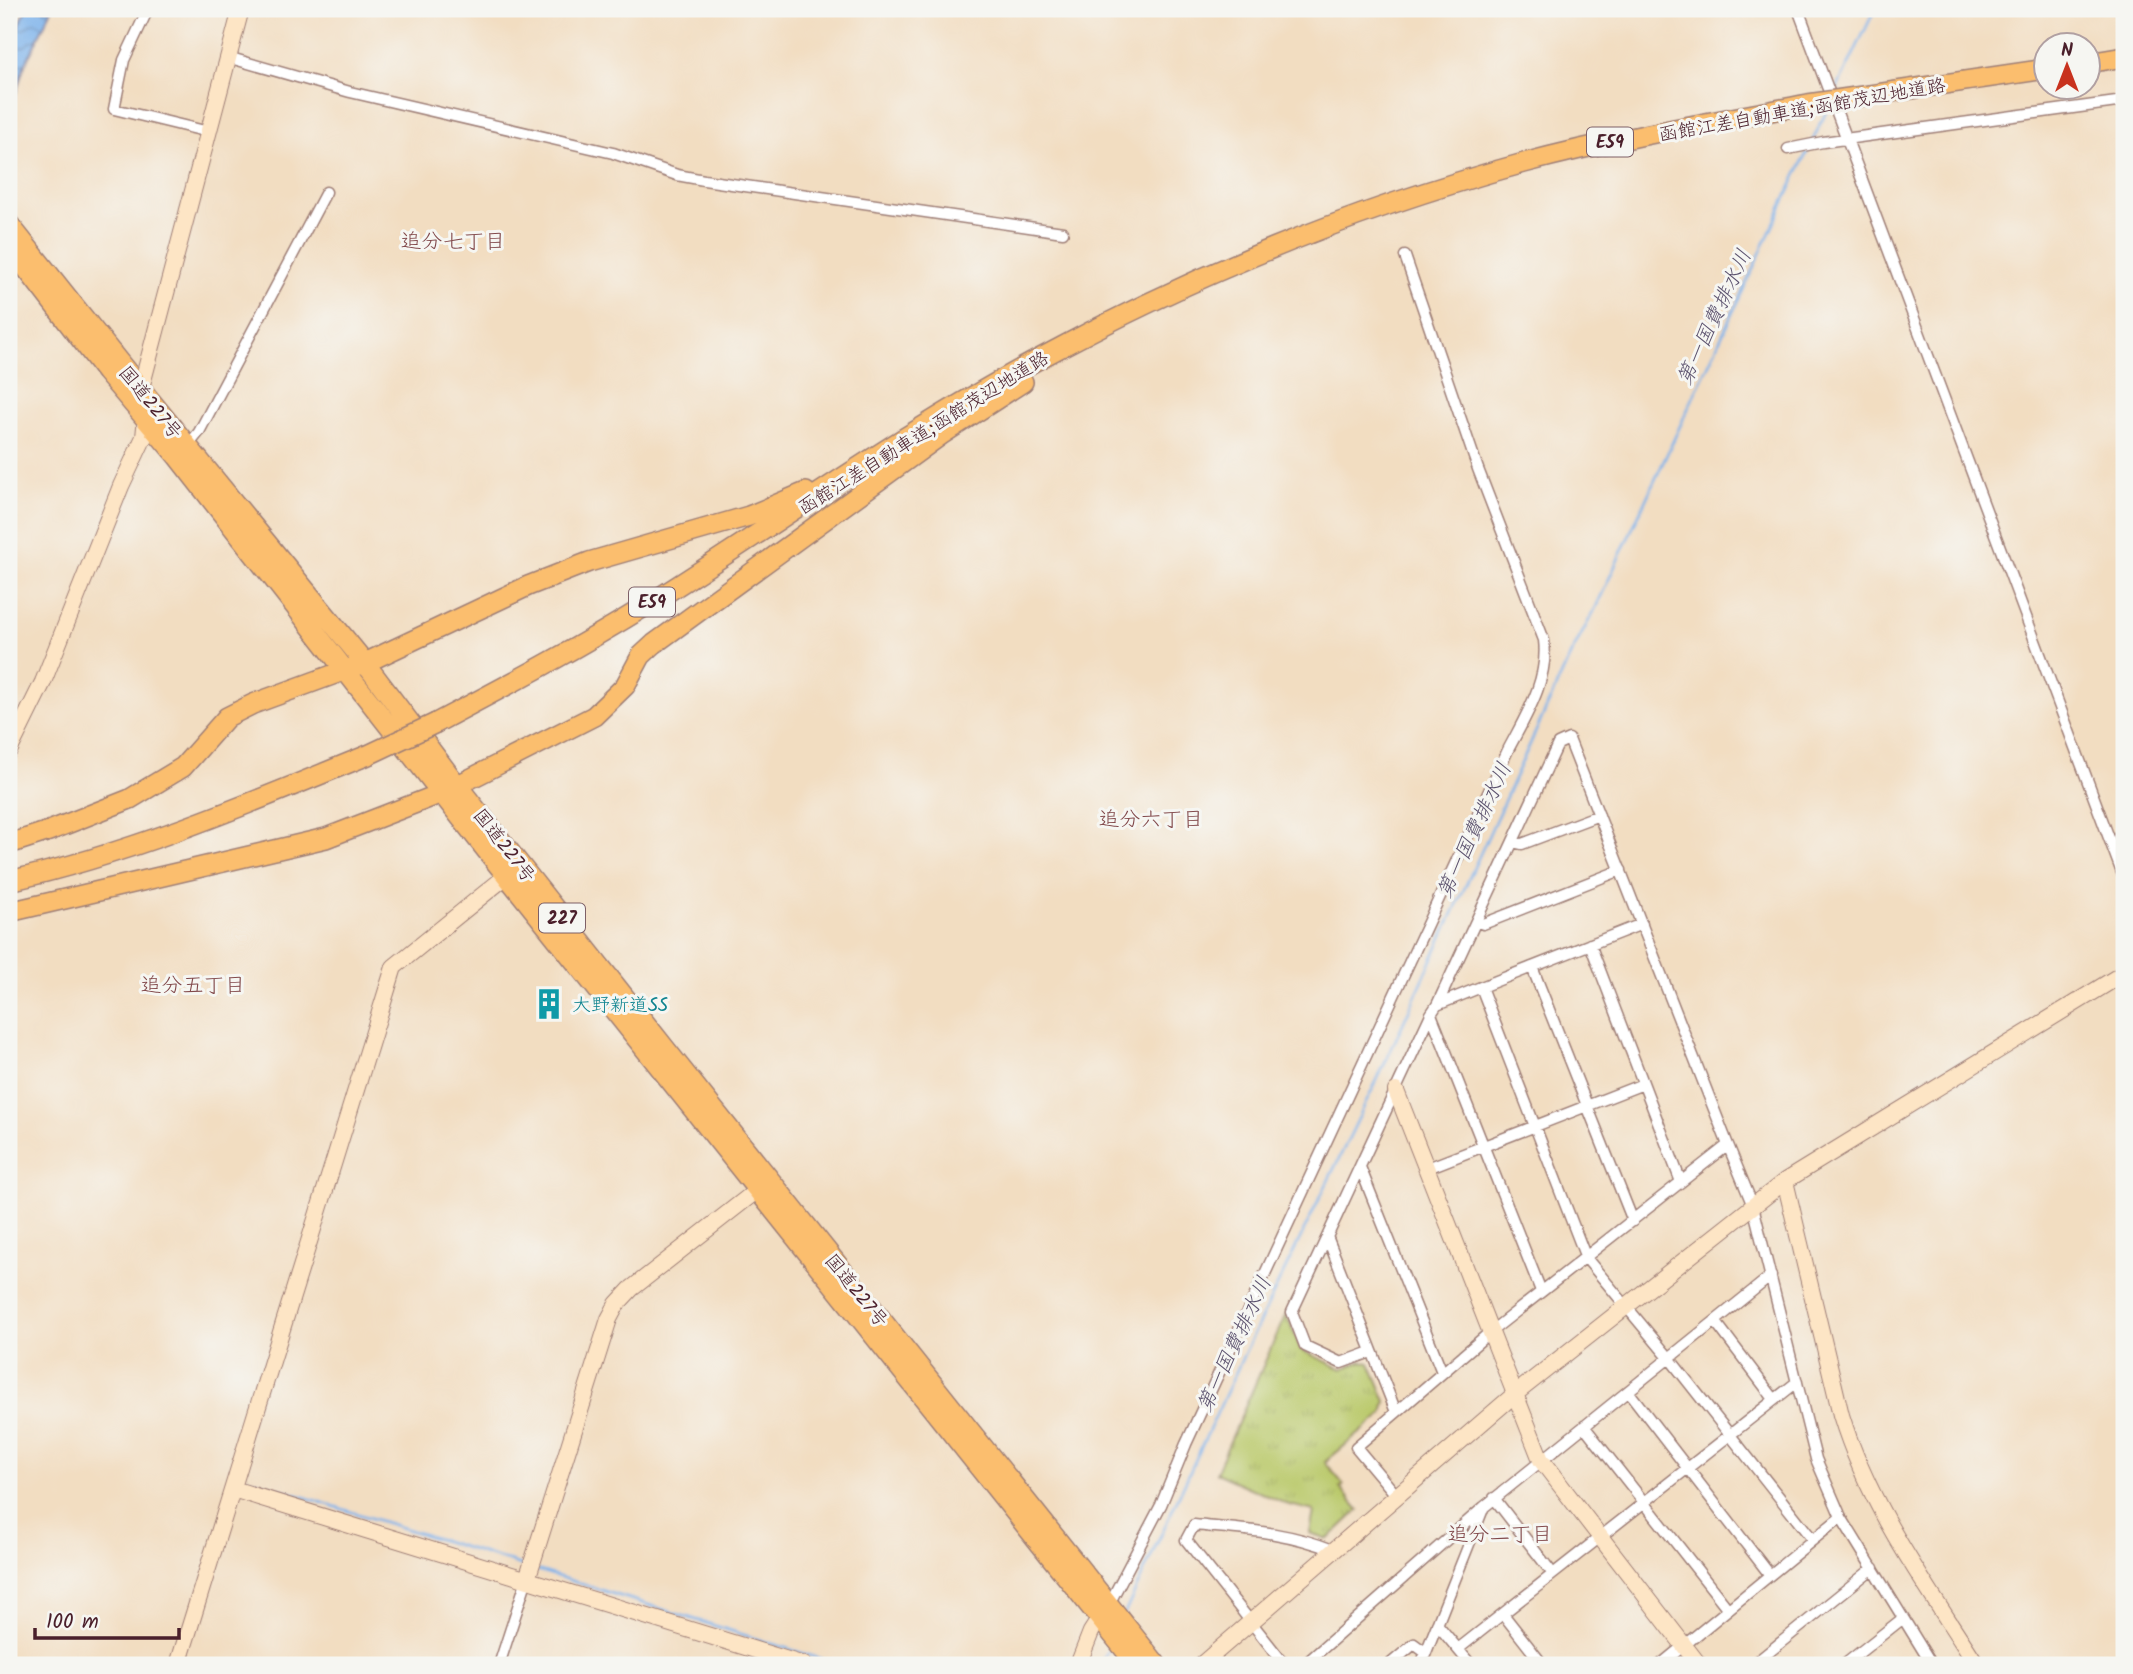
<svg xmlns="http://www.w3.org/2000/svg" width="2133" height="1674" font-family="Kalam,'Klee One',sans-serif">
<defs>
<pattern id="grass-tufts" width="24" height="20" patternUnits="userSpaceOnUse" patternTransform="scale(1.75)"><rect width="24" height="20" fill="#bac96b"/><path d="M3 7l-1-3M5 7V3M7 7l1-3M15 17l-1-3M17 17v-4M19 17l1-3" fill="none" stroke="#a1ac5d"/></pattern>
<pattern id="water-waves" width="16" height="10" patternUnits="userSpaceOnUse" patternTransform="scale(1.75)"><rect width="16" height="10" fill="#7db2eb"/><path d="M0 5q4-4 8 0t8 0" fill="none" stroke="#6890bf"/></pattern>
</defs>
<rect width="100%" height="100%" fill="#f6f6f2"/>
<filter id="ink" filterUnits="userSpaceOnUse"><feTurbulence type="fractalNoise" baseFrequency=".0143" numOctaves="2"/><feDisplacementMap in="SourceGraphic" scale="14" xChannelSelector="R" yChannelSelector="G"/><feConvolveMatrix kernelMatrix="1 2 1 2 8 2 1 2 1" color-interpolation-filters="sRGB"/></filter>
<filter id="wash" filterUnits="userSpaceOnUse"><feTurbulence type="fractalNoise" baseFrequency=".00686" numOctaves="4" result="noise"/><feDisplacementMap in="SourceGraphic" scale="28" xChannelSelector="R" yChannelSelector="G"/><feGaussianBlur stdDeviation="1.57" result="paint"/><feColorMatrix in="noise" values="0 0 0 0 0 0 0 0 0 0 0 0 0 0 0 0 0 1.4 0 .05"/><feComposite in="paint" operator="in"/></filter>
<g filter="url(#wash)">
<rect width="100%" height="100%" fill="#f2ddc1"/>
<path fill="url(#grass-tufts)" stroke="#82744b" stroke-width="2" d="M1286,1314l15,36 41,19 20,-8 8,2 16,38 -3,13 -58,48 19,23 -4,3 19,22 -31,29 -18,-6 4,-22 -28,-7 -70,-31z"/>
<path fill="url(#water-waves)" stroke="#64688b" stroke-width="2" d="M26,9h26l-28,58 -15,48v-66z"/>
<g fill="none" stroke-linecap="round" stroke-linejoin="round">
<path stroke="#7db2eb" stroke-width="2.5" d="M1836,91l39,-82
M1812,142l15,-32
M247,1479l277,87
M537,1570l303,95
M1125,1613l121,-263 134,-276 191,-420 25,-47 213,-459
M1101,1665l10,-20"/>
</g>
</g>
<g filter="url(#ink)">
<g fill="none" stroke-linecap="round" stroke-linejoin="round">
<defs>
<path id="street" d="M148,9l-24,51 -10,49 95,23
M1798,9l326,869
M227,57l123,35 263,61 64,22 27,5 359,52
M1788,149l35,-7 301,-41
M187,447l12,-15 127,-240
M1513,842l9,2 77,-29
M1476,921l7,3 138,-54
M1590,944l91,238
M1532,967l101,254
M1481,987l161,-63
M1437,1005l121,-261 11,-5 159,406
M1431,1014l110,277
M1360,1167l82,205
M1425,1169l218,-85
M1328,1239l68,173
M1715,1321l59,78
M1371,1352l-30,11 -36,-17 -13,-34 139,-298 6,-9 44,-18 105,271 84,101 143,181
M1628,1391l142,184
M1584,1426l144,183
M1397,1496l-41,-49 133,-114 239,-188 25,61 63,253 25,58 -181,148
M1494,1498l59,76
M1841,1517l91,148
M1107,1608l54,-103 25,-61 321,-692c18,-35 42,-71 37,-112l-66,-171 -73,-213
M1503,1614l40,51
M1437,1624l34,41
M1458,1649l339,-267
M499,1665l28,-86
M1285,1665l-99,-125 8,-15c51,5 90,6 139,25
M1304,1665l180,-158 287,-231
M1389,1665l25,-21 11,8
M1421,1665l62,-156
M1753,1665l120,-97
M1844,1665l58,-46"/>
<path id="secondary" d="M9,751l34,-69 78,-196 23,-49 2,-20 -5,-29 100,-379
M1396,1091l145,369 158,205
M1785,1181l56,234c28,92 85,170 136,250
M233,1489l571,176
M527,1579l82,-260 8,-15 14,-15 134,-105
M178,1665l216,-698 121,-98
M1078,1665l13,-33 9,-14
M1201,1665l314,-271 270,-213 339,-208"/>
<path id="highway" d="M2088,63l36,-6
M1856,97l190,-28
M9,224l110,138 246,301 92,122 207,262 493,618
M9,246l97,126 71,84 313,399 647,810
M436,723c72,-38 144,-76 213,-119 129,-81 254,-172 388,-244 152,-83 319,-151 487,-197 93,-25 189,-41 284,-59
M9,844l40,-13 81,-32 53,-32 44,-50 26,-13 112,-41 163,-77 61,-24 160,-46 57,-24
M9,881c124,-28 242,-78 359,-126
M9,912l317,-74 116,-45 152,-77 31,-30 16,-30 13,-12 287,-209 82,-53"/>
</defs>
<use href="#street" stroke="#9e7e76" stroke-width="13"/>
<use href="#secondary" stroke="#9e7e76" stroke-width="18"/>
<use href="#highway" stroke="#9e7e76" stroke-width="22"/>
<use href="#street" stroke="#fff" stroke-width="10"/>
<use href="#secondary" stroke="#fde5c5" stroke-width="16"/>
<use href="#highway" stroke="#fbbe6e" stroke-width="19"/>
<defs>
<path id="highway-bridge" d="M1808,104l48,-7
M368,755l68,-32"/>
</defs>
<use href="#highway-bridge" stroke="#9e7e76" stroke-width="22" stroke-linecap="butt"/>
<use href="#highway-bridge" stroke="#fbbe6e" stroke-width="19"/>
</g>
</g>
<defs>
<symbol id="building-bare" viewBox="-9 -9 18 18"><path d="M-4-6H4V6H1V3H-1V6H-4ZM-2.5-4.3h1.7v1.8h-1.7ZM.8-4.3h1.7v1.8H.8ZM-2.5-1h1.7V.8h-1.7ZM.8-1h1.7V.8H.8Z" fill="#0f9aa8" stroke="#f6f6f2" stroke-width="2.5" paint-order="stroke"/></symbol>
</defs>
<g fill-rule="evenodd">
<use href="#building-bare" x="527" y="982" width="44" height="44"/>
</g>
<g text-anchor="middle" stroke-width="6" stroke-linejoin="round" paint-order="stroke">
<g fill="#f6f6f2" stroke="#7e6067" stroke-width="2">
<rect x="1587" y="127.5" width="46" height="29" rx="5"/>
<rect x="629" y="587.5" width="46" height="29" rx="5"/>
<rect x="539" y="903.5" width="46" height="29" rx="5"/>
</g>
<g font-size="18" font-weight="bold" fill="#4a1f2b">
<text x="1610" y="148">E59</text>
<text x="652" y="608">E59</text>
<text x="562" y="924">227</text>
</g>
<g font-size="19" fill="#4a1f2b" stroke="#f6f6f2">
<text transform="translate(1802 109) rotate(-10)" y="7">函館江差自動車道;函館茂辺地道路</text>
<text transform="translate(151 402) rotate(51)" y="7">国道227号</text>
<text transform="translate(923 432) rotate(-32)" y="7">函館江差自動車道;函館茂辺地道路</text>
<text transform="translate(505 845) rotate(52)" y="7">国道227号</text>
<text transform="translate(857 1290) rotate(51)" y="7">国道227号</text>
</g>
<g font-size="19" fill="#0d838f" stroke="#f6f6f2" text-anchor="start">
<text x="572" y="1011">大野新道SS</text>
</g>
<g font-size="21" fill="#82494b" stroke="#f6f6f2">
<text x="453" y="248">追分七丁目</text>
<text x="1151" y="826">追分六丁目</text>
<text x="193" y="992">追分五丁目</text>
<text x="1500" y="1541">追分二丁目</text>
</g>
<g font-size="21" font-style="italic" fill="#5c526e" stroke="#f6f6f2">
<text transform="translate(1714 317) rotate(-65)" y="7">第一国費排水川</text>
<text transform="translate(1474 830) rotate(-65)" y="7">第一国費排水川</text>
<text transform="translate(1234 1344) rotate(-65)" y="7">第一国費排水川</text>
</g>
</g>
<rect width="2133" height="1674" fill="none" stroke="#f6f6f2" stroke-width="35"/>
<g transform="translate(2067 66)"><circle r="33" fill="#f6f6f2" stroke="#b1a0a2" stroke-width="2"/>
<path d="M0-5L12 26L0 18L-12 26Z" fill="#c8321e"/>
<text y="-10" font-size="19" font-weight="bold" text-anchor="middle" fill="#4a1f2b">N</text>
</g>
<path d="M35 1628v10h144v-10" fill="none" stroke="#4a1f2b" stroke-width="3.5"/>
<text x="46" y="1628" font-size="21" fill="#4a1f2b" stroke="#f6f6f2" stroke-width="5" paint-order="stroke">100 m</text>
</svg>
